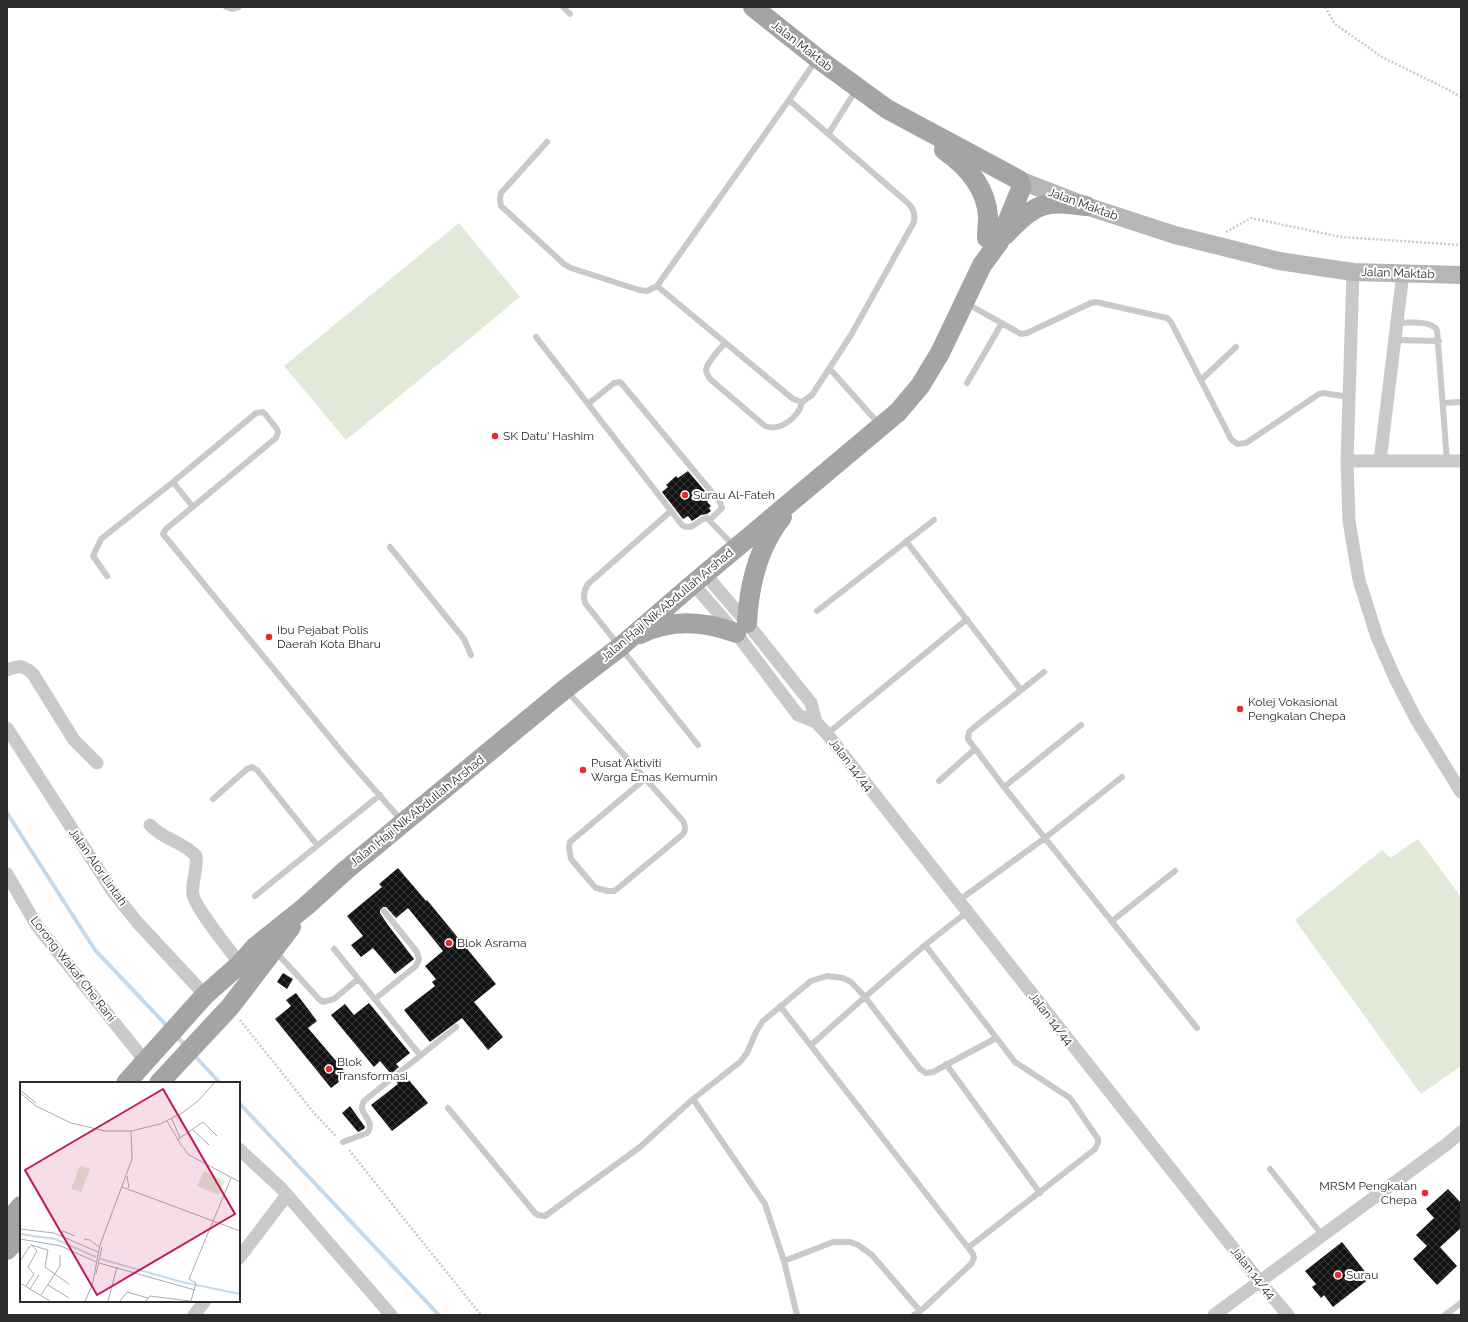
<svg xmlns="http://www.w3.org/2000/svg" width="1468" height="1322" font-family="Raleway,sans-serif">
<defs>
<pattern id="building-cross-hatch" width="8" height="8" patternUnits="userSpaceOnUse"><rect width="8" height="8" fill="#131313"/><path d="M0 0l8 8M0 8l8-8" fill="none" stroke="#363636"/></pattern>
</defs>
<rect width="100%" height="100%" fill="#fff"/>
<path fill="#e1ead9" d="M459,223l61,74 -174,143 -62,-74z
M1418,839l43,58v169l-40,28 -126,-174 87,-70 9,8z"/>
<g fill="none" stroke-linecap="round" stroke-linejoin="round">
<path stroke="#c4daeb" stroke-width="4" d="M7,813l88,137 73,77
M175,1035l11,11
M193,1054l27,29
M239,1103l200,212"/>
</g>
<path fill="url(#building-cross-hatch)" d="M688,471l22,26 -2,1 2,2 -3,2 4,4 -2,2 2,3 -4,3 -6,1 -9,6 -4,-5 -5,3 -21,-27 6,-5 -2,-2 10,-9 2,2z
M398,868l28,33 1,-1 69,84 -22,18 29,35 -15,13 -26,-32 -32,24 -26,-32 31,-24 -3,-4 4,-3 -11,-13 18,-15 -35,-43 -12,10 -10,-11h-3l-3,3v3l8,12 26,34 -19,15 -22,-26 -12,9 -10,-12 12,-9 -16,-20 35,-29 -3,-3z
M283,973l10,6 -6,10 -10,-7z
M296,993l21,28 -9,7 40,47 -17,13 -56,-69 16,-13 -5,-6z
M369,1003l41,50 -14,11 3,3 -8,7 -11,-13 -6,6 -43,-52 14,-11 9,11z
M404,1074l24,29 -36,28 -21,-26 27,-21 -2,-3z
M350,1106l15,21 -1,2 -6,3 -16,-19z
M1448,1189l13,14v25l-21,19 17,19 -20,19 -24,-26 14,-13 -11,-11 18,-17 -8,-9z
M1342,1242l28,36 -37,29 -9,-12 -3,3 -9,-11 4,-3 -11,-13z"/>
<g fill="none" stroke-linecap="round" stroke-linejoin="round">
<path stroke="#c9c9c9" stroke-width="2.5" stroke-dasharray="2 2" stroke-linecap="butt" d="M1325,7l10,17 47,33 63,31 16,9
M1226,232l25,-14 90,19 120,8
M240,1020l74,93 22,23
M349,1150l132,165"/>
<path stroke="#c9c9c9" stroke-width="6" d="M226,7l6,2 7,-2
M563,7l7,7
M829,133l27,-43
M547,142l-46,51 -1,6 1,7 63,58 7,4 68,22 8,1 10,-5 132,-186 27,-40
M657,286l136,113 9,3 10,-7 39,-60 63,-113c1,-8 0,-12 -5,-18l-120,-104
M966,303l55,31 6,-1 64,-30 5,-1 71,16 4,4 60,117 6,5 9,-1 73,-49 4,-1 26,4
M1397,323c11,0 34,-3 40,7l10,131
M536,337l146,188c11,7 15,-6 25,-7l27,28
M1395,340l44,1
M725,343c-5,6 -18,19 -19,27 0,3 2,6 4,9l55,47c15,6 34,-9 37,-24
M830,369l49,55
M1201,380l35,-33
M967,383l35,-60
M1443,403l18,-1
M588,404l26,-21 6,-1 2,2 98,118 2,6 -12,12
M173,482l20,25
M671,511l-83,73c-4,6 -5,12 -3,19l113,142
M906,541l115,149
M390,547l74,92 7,16
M107,576l-14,-20 8,-17 72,-57 83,-69 7,-1 2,2 12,15 1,3 -2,6 -110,91 -3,5 182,222 57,65
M817,611l117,-91
M1044,672l-72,57 -3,3 -1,7 36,48 193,241
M568,692l115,129c3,6 3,10 -1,14l-65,54 -3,2h-6l-12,-3 -3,-3 -22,-26 -2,-11 1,-6 75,-63
M827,734l140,-115
M939,781l36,-32
M1004,787l77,-62
M213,799l34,-30 5,-2 5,3 60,75
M255,896l125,-101
M958,901l87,-63 77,-61
M1112,921l63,-50
M925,945l90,117 55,36 28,41v4l-3,6 -126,98
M334,949l86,106
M275,951l44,48 4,3 11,-3 24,-20
M375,999l41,-33 3,-7 -2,-7 -33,-41
M780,1006l193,248 1,4 -3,6 -46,43 -11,8
M811,1045l54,-48 55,72 6,4 7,-1 63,-34
M946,1064l94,129
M693,1099l72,105 19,57 13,54
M448,1108l87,105 3,2 7,1 95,-69 53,-48 47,-37 7,-9 9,-21 7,-11 48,-40 16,-5 16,2 8,4 14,15 60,-52 42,-33
M343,1142l24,-9c11,-13 -13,-20 -2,-33l91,-73
M1270,1169l53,67
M14,1245l7,7
M784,1261l49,-19h17l8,3 14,10 48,56
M1445,1315l16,-12"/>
<path stroke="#c9c9c9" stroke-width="13" d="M1353,272l-6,189 2,60 10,59 18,57 18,41 21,41 45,73
M1347,461h114
M1380,461l23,-188
M705,574l42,49 64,80 5,19
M693,584l43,49 62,82 18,7 11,12 433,548 28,33
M7,670c12,-5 16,-5 26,4l41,66 23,23
M7,728l106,164 24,30 68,73
M150,825c12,14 34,17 46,31 2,13 -5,26 -3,39 3,14 37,55 47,69
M7,874l30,52 108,135
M239,1149l42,39 110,127
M239,1258l48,-63
M194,1315l11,-14
M1214,1315l233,-171 14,-12"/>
<path stroke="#b6b6b6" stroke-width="18" d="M1019,180l67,26 89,29 104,26 74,11 108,3"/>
<path stroke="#a4a4a4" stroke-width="20" d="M753,7l64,51 70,51 132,71
M944,150c23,16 42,37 44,66 0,7 -1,15 -1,22
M1005,235c31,-32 38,-35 81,-29
M747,623c2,-38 11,-76 35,-106
M640,634c31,-15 64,-13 96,-1
M126,1083l79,-88 35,-31 15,-17 50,-40 41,-37 219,-181 55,-42 73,-63 205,-172 22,-26 20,-33 42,-88 17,-23 21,-51 1,-5 -2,-6
M159,1083l71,-76 61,-80
M7,1223l14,-17
M7,1250l14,-16"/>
</g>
<g fill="#e72a30" stroke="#fff" stroke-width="1.5">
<circle cx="495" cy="436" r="4"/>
<circle cx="685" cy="495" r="4"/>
<circle cx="269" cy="637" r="4"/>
<circle cx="1240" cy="709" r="4"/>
<circle cx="583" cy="770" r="4"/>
<circle cx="449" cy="943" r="4"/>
<circle cx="329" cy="1069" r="4"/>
<circle cx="1425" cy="1193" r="4"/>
<circle cx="1338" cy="1275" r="4"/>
</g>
<g text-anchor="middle" stroke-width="4" stroke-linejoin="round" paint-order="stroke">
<g font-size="12" fill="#2c2c2c" stroke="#fff">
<text transform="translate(802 46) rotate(38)" y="4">Jalan Maktab</text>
<text transform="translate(1083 204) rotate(20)" y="4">Jalan Maktab</text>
<text transform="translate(1398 273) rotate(2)" y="4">Jalan Maktab</text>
<text transform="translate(667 605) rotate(-40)" y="4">Jalan Haji Nik Abdullah Arshad</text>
<text transform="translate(851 765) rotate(52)" y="4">Jalan 14/44</text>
<text transform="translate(417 811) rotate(-39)" y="4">Jalan Haji Nik Abdullah Arshad</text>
<text transform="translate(98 867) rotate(55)" y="4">Jalan Alor Lintah</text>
<text transform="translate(73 969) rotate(52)" y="4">Lorong Wakaf Che Rani</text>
<text transform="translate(1051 1019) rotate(52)" y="4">Jalan 14/44</text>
<text transform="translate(1253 1273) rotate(51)" y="4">Jalan 14/44</text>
</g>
<g font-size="12" fill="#2c2c2c" stroke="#fff" text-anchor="start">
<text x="503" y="440">SK Datu' Hashim</text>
<text x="693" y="499">Surau Al-Fateh</text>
<text x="277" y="634">Ibu Pejabat Polis<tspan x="277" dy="14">Daerah Kota Bharu</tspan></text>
<text x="1248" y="706">Kolej Vokasional<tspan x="1248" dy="14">Pengkalan Chepa</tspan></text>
<text x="591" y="767">Pusat Aktiviti<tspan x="591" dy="14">Warga Emas Kemumin</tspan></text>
<text x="457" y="947">Blok Asrama</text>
<text x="337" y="1066">Blok<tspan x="337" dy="14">Transformasi</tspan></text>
<text x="1417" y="1190" text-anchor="end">MRSM Pengkalan<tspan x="1417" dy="14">Chepa</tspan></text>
<text x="1346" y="1279">Surau</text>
</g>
</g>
<g transform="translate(20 1082)">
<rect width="220" height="220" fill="#fff"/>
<path d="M60,84l10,3 -9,23 -10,-3zM184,89l21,10 -6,14 -22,-9z" fill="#e1ead9"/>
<path fill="none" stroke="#c4daeb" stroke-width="2" d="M0,152l35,5 41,18M81,177l81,23 58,12"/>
<path fill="none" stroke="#ababab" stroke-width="1" d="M0,8l16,13M0,11l16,13 35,17 34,8h26M152,37l8,19M147,39l14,24 8,10 51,27M173,48l16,15M111,49l29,-7 22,-11 16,-12 16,-18M157,58l26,-18 14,14M107,94l2,12M102,105l118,44M0,147l34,4 44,19M41,154l2,-5 12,5M0,157l41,7 35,16M64,157l6,1 9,7M11,163l17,5 -3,17 24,17M0,179l10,-15M79,181l96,27M76,192l6,-27M0,201l30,18M28,203l21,13M6,204l8,-12 -6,-7 9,-16 -6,-7M10,207l9,-14M21,213l19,-29v-11M65,219l7,-15 8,-41 32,-86 -1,-28M88,219l9,-34M100,219l7,-9 21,6M126,219l4,-5 40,5M171,219l5,-18 -7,-4 42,-101"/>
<path fill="#c2185b" fill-opacity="0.15" stroke="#c2185b" stroke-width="2" d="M143,7l72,125 -138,81 -72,-125z"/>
<rect width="220" height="220" fill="none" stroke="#2c2c2c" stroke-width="2"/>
</g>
<rect width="1468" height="1322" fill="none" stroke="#2c2c2c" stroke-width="16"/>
</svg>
